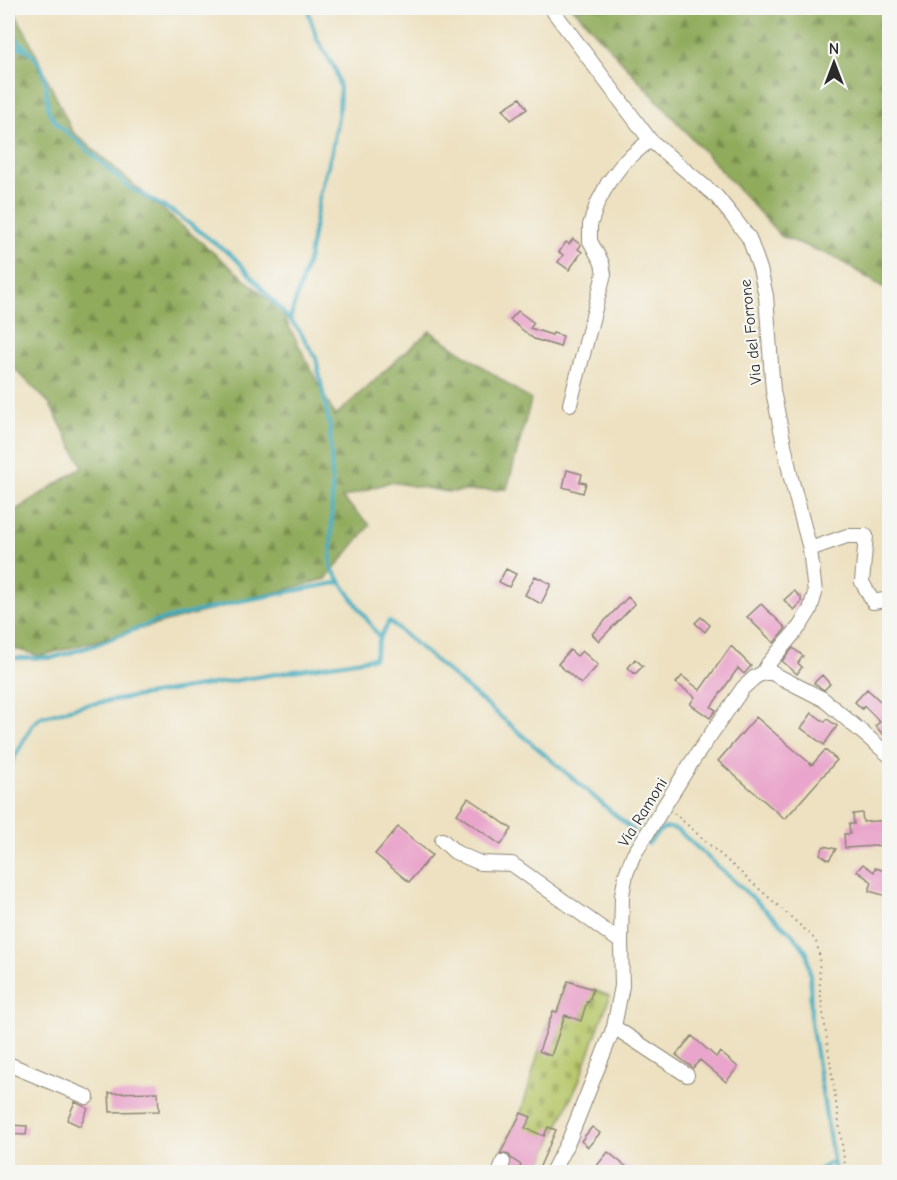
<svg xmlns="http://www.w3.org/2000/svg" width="897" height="1180" font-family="'Comic Neue',sans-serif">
<defs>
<pattern id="forest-firs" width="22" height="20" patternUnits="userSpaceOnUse" patternTransform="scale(1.5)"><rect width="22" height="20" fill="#90ab5c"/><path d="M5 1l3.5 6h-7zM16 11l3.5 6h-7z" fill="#768b4c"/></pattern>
<pattern id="cemetery-stones" width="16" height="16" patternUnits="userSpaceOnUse" patternTransform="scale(1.5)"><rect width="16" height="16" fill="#b6c668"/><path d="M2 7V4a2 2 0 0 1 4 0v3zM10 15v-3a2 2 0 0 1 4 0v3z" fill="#9daa5a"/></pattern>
</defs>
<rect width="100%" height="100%" fill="#f6f6f2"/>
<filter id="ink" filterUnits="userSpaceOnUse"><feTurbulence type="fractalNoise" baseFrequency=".0167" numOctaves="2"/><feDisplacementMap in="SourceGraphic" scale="12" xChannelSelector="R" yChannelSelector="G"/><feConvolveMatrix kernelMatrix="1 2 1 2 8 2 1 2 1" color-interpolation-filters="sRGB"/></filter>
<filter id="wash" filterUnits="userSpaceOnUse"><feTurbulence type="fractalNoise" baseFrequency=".008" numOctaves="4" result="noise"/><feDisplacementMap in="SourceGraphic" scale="24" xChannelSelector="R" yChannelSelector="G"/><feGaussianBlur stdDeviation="1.35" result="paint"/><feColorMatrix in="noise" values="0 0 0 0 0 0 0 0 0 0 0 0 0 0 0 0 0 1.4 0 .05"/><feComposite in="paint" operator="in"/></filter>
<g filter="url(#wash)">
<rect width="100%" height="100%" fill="#ede1c1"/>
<path fill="url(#forest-firs)" stroke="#5e6b44" stroke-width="1.5" d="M8,8h4l13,23 47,100 97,84 111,94 55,107 67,-61 28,-24 101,69 -24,89 -58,3 -59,-10 -48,16 28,27 -44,54 -286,77 -32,-9v-132l75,-48 -34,-64 -41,-41z
M573,8h316v283l-55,-34 -53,-21z"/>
<path fill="url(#cemetery-stones)" stroke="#70784a" stroke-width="1.5" d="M568,981l42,15 -31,85 -42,91h-6l-23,-11 1,-3 -9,-4 21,-41 18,-62 14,-40 4,1z"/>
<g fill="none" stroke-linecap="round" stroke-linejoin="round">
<path stroke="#40acbf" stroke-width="4" d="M8,29l27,29 6,8 5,16 2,25 2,7 8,11 23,19 48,43 46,26 60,45 64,72 17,28 14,69 2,57 -1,84 49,70
M8,43l16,6
M290,319l19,-62 11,-63 12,-43 7,-40 1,-23 -5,-19 -18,-30 -8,-25v-6
M8,658h44l40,-12 65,-25 84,-20 100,-19
M8,769l25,-45 8,-7 43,-12 290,-47 6,-20 9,-17 245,210
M648,844c11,-13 16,-22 32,-12l110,100 10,11 7,10 3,23 1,46 24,150
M815,1172l17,-10"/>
</g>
<g id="blocks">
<path fill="#e9a5cb" d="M520,98l7,11 -16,11 -8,-11z
M573,239l8,6 -3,4 4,3 -13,18 -11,-8 5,-7 -4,-3 7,-10 3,2z
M518,311l16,12 -4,5 22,7 1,-2 10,3 -3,11 -26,-8 -24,-19z
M567,470l15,4 -2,8 6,1 -3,10 -20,-6z
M506,569l10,5 -7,13 -10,-5z
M535,576l16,8 -10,20 -16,-9z
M794,591l7,6v6l-7,7 -10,-10z
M628,597l7,7 -36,37 -7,-7z
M761,604l25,24 -12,15 -27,-26z
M701,617l9,8 -5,7 -10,-9z
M731,646l20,20 -7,8 -6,-6 -27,39 5,3 -6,8 -20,-14 5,-7 -19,-14 6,-7 18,14z
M793,648l10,8 -5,7 4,4 -5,7 -15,-13z
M570,650l7,6 5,-5 16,14 -17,19 -23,-20z
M635,659l8,7 -8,8 -7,-6z
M822,675l8,9 -6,6 -10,-7z
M867,689l23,21v31l-15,-15 5,-4 -16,-16 -2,3 -7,-7z
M812,713l13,9 2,-3 10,7 -13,19 -23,-17z
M756,717l56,48 13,-15 12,10 -52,59 -67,-58z
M468,798l44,31 -11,16 -44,-31z
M862,813l1,9 27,-2v25l-45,3 -1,-14h6l-1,-10h5l-1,-10z
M398,827l34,28 -23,27 -34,-28z
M824,846l12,3 -7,11 -9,-6z
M863,864l11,8 1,-4 15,4v25l-21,-6 3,-9 -15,-11z
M568,981l25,8 -4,13 -2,-1 -6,20 -16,-6 -14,41 -12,-5 14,-40 4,1z
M692,1036l24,21 4,-5 18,15 -12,15 -26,-22 -7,8 -17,-13z
M158,1092l1,19 -49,1 -1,-19z
M75,1102l13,6 -8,18 -13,-6z
M521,1113l10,4 -6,11 19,8 4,-9 8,3 -19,43h-6l-11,-6 1,-2 -9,-6 -3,-4 -4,-2 -5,1z
M8,1125l19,1 -1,9 -18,-1z
M592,1127l8,6 -12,14 -7,-6z
M608,1152l26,21h-43z"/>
</g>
</g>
<g filter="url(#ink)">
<use href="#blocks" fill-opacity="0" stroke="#8c8676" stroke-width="1.5"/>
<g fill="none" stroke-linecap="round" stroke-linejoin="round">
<defs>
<path id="minor" d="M551,8l99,132 67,57 16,20 16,21 11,31 6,27 7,95 18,87 19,71 5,44 -5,17 -10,16 -32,38 -5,9
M570,404l34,-130 -2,-11 -12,-22v-16l7,-21 11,-21 16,-21 26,-22
M810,549l37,-13h19l-4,46 11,20 17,-3
M442,840l13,12 25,11 32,1 109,78
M614,1027l73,48
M8,1064l79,33
M500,1172l3,-10
M552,1172l17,-32 45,-113 8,-41 -1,-44 1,-47 4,-21 7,-18 58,-93 52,-75 12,-11 8,-4h9l51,26 67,57"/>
</defs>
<use href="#minor" stroke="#8c8676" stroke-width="16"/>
<path stroke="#8c8676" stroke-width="2" stroke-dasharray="1.5 4.5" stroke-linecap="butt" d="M674,813l138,123 5,8 2,10 1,37 26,181"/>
<use href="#minor" stroke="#fff" stroke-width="14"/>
</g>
</g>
<g text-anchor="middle" stroke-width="4.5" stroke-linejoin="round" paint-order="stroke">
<g font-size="16" fill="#2b2b2b" stroke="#f6f6f2">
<text transform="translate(750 332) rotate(-96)" y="6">Via del Forrone</text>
<text transform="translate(642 812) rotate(-58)" y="6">Via Ramoni</text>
</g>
</g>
<rect width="897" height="1180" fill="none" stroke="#f6f6f2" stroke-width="30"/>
<g transform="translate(834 63)" stroke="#f6f6f2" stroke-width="4.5" paint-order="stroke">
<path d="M0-4.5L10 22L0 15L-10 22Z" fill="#2b2b2b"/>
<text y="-9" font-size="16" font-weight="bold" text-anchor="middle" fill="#2b2b2b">N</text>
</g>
</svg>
